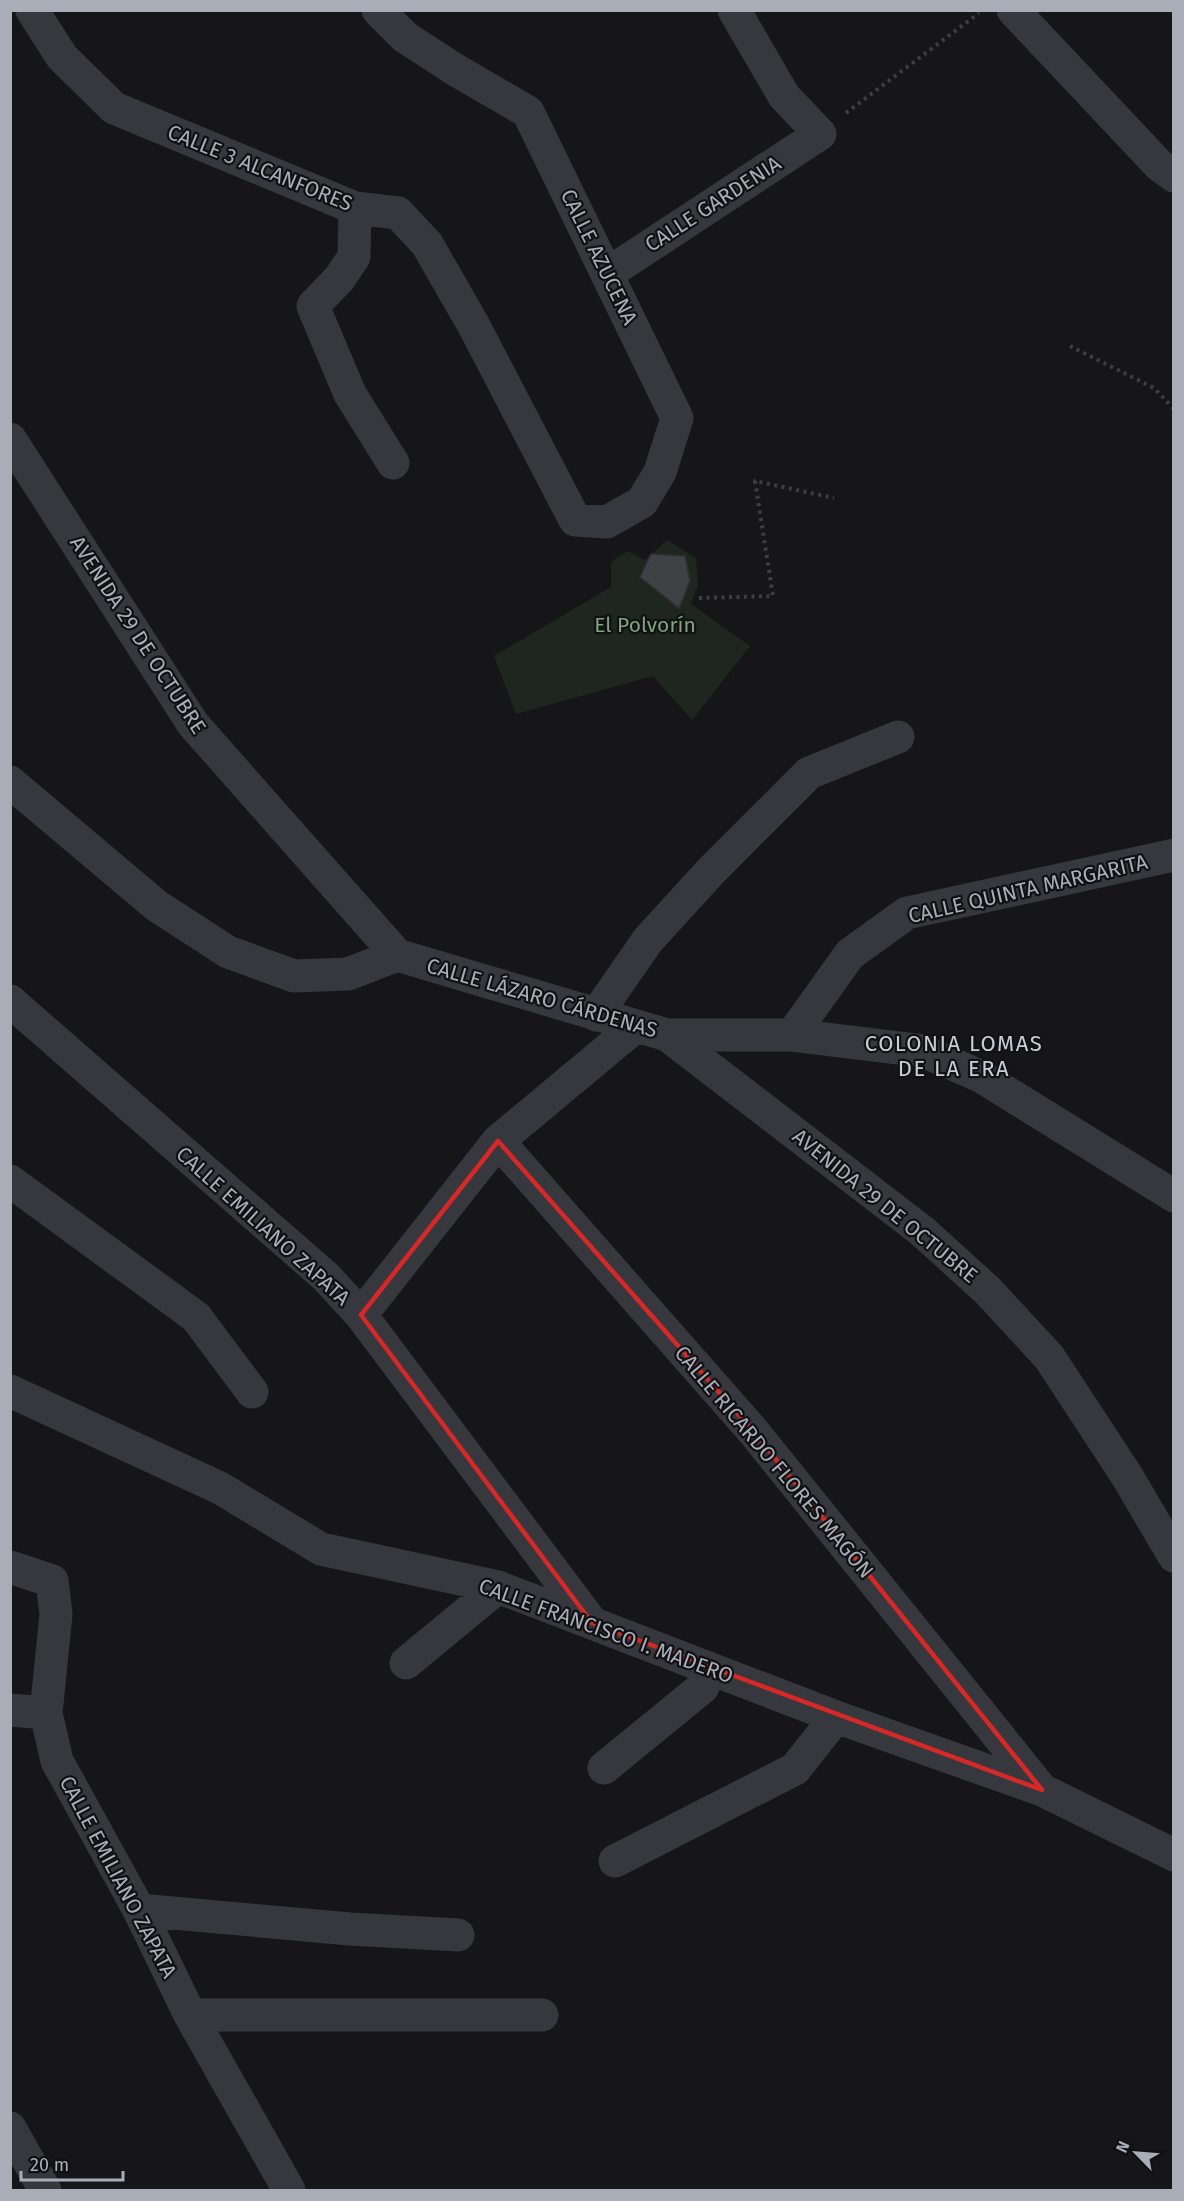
<svg xmlns="http://www.w3.org/2000/svg" width="1184" height="2201" font-family="'Fira Sans',sans-serif">
<rect width="100%" height="100%" fill="#161618"/>
<path fill="#1e261f" d="M667,540l29,18 2,27 -7,19 59,42 -58,74 -39,-44 -137,38 -22,-58 117,-69v-25l17,-11 17,9z"/>
<path fill="#404145" stroke="#303034" stroke-width="1.5" d="M651,554l34,2 5,25 -11,27 -39,-31z"/>
<g fill="none" stroke-linecap="round" stroke-linejoin="round">
<path stroke="#3d3f44" stroke-width="4" stroke-dasharray="3 4.5" stroke-linecap="butt" d="M846,113l133,-100
M1070,346l84,42 20,21
M699,598l74,-2 -18,-115 79,17"/>
<path stroke="#37383d" stroke-width="33" d="M32,10l30,47 52,51 241,100 43,5 29,31 47,82 101,194 32,2 35,-20 18,-30 17,-54 -149,-306 -74,-43 -49,-32 -27,-27
M1013,10l146,155 15,11
M355,208l-1,49 -15,22 -26,27 37,88 43,69
M607,274l213,-140 -36,-38 -50,-86
M10,439l183,285 204,231
M10,782l147,124 71,46 66,24 54,-2 49,-19 270,80h125l131,16 59,26 192,119
M10,1001l316,276 35,38 231,308
M596,1015l52,-75 63,-69 98,-98 89,-36
M667,1035l255,196 66,60 61,66 78,119 47,80
M792,1035l58,-81 57,-41 267,-58
M498,1141l255,290 289,359
M10,1181l186,136 56,75
M361,1315l137,-174 138,-115
M10,1391l210,97 101,61 177,38 338,130 206,73 132,65
M10,1567l42,14 4,33 -10,99 11,48 82,149 51,105 99,175
M406,1663l92,-76
M10,1710l36,3
M604,1768l99,-81 5,-19
M615,1861l180,-92 41,-52
M139,1910l211,19 108,6
M190,2015h352
M10,2128l35,62"/>
</g>
<path fill="none" stroke="#d62828" stroke-width="4.5" stroke-linejoin="round" d="M498,1141l255,290 289,359 -450,-167 -231,-308z"/>
<g text-anchor="middle" stroke-width="4.5" stroke-linejoin="round" paint-order="stroke">
<g font-size="21" fill="#a8adb8" stroke="#111113">
<text transform="translate(260 168) rotate(22)" y="7">CALLE 3 ALCANFORES</text>
<text transform="translate(713 204) rotate(-33)" y="7">CALLE GARDENIA</text>
<text transform="translate(599 257) rotate(64)" y="7">CALLE AZUCENA</text>
<text transform="translate(138 635) rotate(57)" y="7">AVENIDA 29 DE OCTUBRE</text>
<text transform="translate(1028 889) rotate(-13)" y="7">CALLE QUINTA MARGARITA</text>
<text transform="translate(542 998) rotate(16)" y="7">CALLE LÁZARO CÁRDENAS</text>
<text transform="translate(885 1206) rotate(39)" y="7">AVENIDA 29 DE OCTUBRE</text>
<text transform="translate(263 1226) rotate(42)" y="7">CALLE EMILIANO ZAPATA</text>
<text transform="translate(774 1462) rotate(50)" y="7">CALLE RICARDO FLORES MAGÓN</text>
<text transform="translate(606 1631) rotate(20)" y="7">CALLE FRANCISCO I. MADERO</text>
<text transform="translate(118 1877) rotate(62)" y="7">CALLE EMILIANO ZAPATA</text>
</g>
<g font-size="21" fill="#7fa381" stroke="#111113">
<text x="645" y="632">El Polvorín</text>
</g>
<g font-size="22" letter-spacing="1.5" fill="#c9ccd4" stroke="#111113">
<text x="954" y="1051">COLONIA LOMAS<tspan x="954" dy="25">DE LA ERA</tspan></text>
</g>
</g>
<rect width="1184" height="2201" fill="none" stroke="#a8adb8" stroke-width="24"/>
<g transform="translate(1136 2153) rotate(295)" stroke="#111113" stroke-width="4.5" paint-order="stroke">
<path d="M0-4.5L10 22L0 15L-10 22Z" fill="#a8adb8"/>
<text y="-9" font-size="16" font-weight="bold" text-anchor="middle" fill="#a8adb8">N</text>
</g>
<path d="M21 2171v9h102v-9" fill="none" stroke="#a8adb8" stroke-width="3"/>
<text x="30" y="2171" font-size="18" fill="#a8adb8" stroke="#111113" stroke-width="4.5" paint-order="stroke">20 m</text>
</svg>
